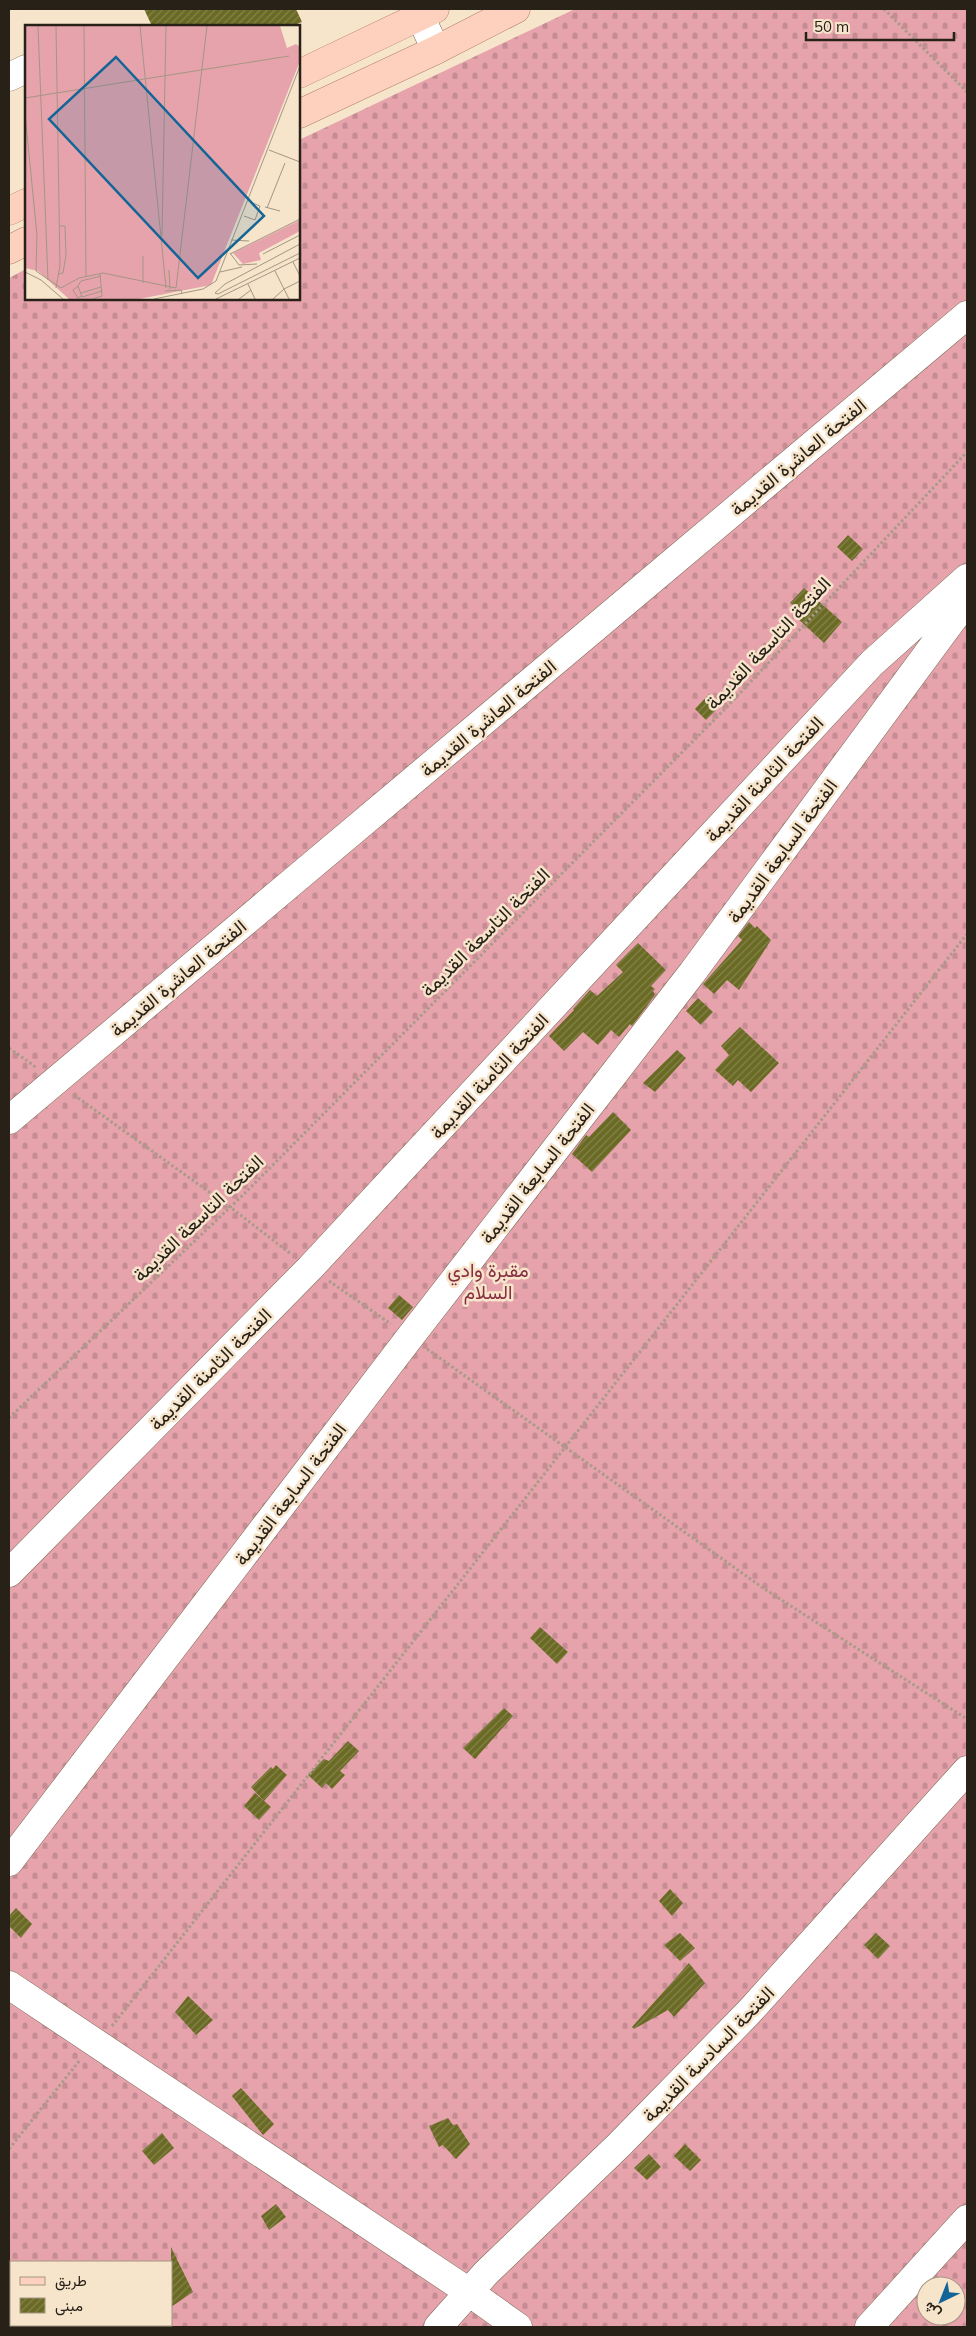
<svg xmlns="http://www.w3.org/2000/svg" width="976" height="2336" font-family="Mulish,Vazirmatn,sans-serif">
<defs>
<pattern id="cemetery-stones" width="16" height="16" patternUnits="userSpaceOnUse" patternTransform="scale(1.25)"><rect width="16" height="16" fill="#e6a3ac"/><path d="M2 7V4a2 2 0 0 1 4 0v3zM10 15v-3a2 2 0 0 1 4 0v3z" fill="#c58c93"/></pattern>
<pattern id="building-hatch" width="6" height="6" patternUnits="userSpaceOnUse" patternTransform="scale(1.25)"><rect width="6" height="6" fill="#6a6a23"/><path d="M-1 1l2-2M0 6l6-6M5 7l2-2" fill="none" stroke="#838350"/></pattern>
</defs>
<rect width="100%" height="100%" fill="#f6e4cb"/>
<path fill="url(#cemetery-stones)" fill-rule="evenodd" d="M575,9h392v2318h-958v-2049l17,-9v30h273v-159zM11,2262h160v63h-160zM926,2286h30v30h-30z"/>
<path fill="url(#building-hatch)" d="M144,9h152l6,13 -10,4h-140z
M848,535l15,14 -11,12 -15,-14z
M804,588l38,34 -18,21 -29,-27 4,-5 -9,-8z
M709,694l12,11 -15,15 -11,-11z
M749,922l6,6 2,-2 14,14 -32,50 -12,-10 -13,14 -11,-10 39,-44 -4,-4z
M638,943l28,27 -15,16 4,3 -2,2 2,4 -23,31 -2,-2 -11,13 -8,-7 -13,15 -15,-13 -19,19 -15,-15 25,-26 -1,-1 17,-19 7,6 26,-24 -7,-7z
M698,998l15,14 -12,13 -15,-14z
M740,1027l39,36 -28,29 -13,-12 -5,6 -18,-16 14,-15 -8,-9z
M677,1050l9,8 -31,34 -12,-9z
M613,1112l18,18 -39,42 -20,-18 14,-19 3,2z
M399,1295l14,12 -11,13 -14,-12z
M540,1627l28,25 -11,12 -27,-26z
M504,1708l9,8 -38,43 -12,-11z
M348,1741l11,10 -19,20 5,4 -13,14 -6,-6 -4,5 -14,-13 16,-16 5,2z
M276,1765l11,10 -23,26 -13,-14 20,-20 2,2z
M255,1793l16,14 -12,13 -15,-14z
M670,1889l13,14 -11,13 -13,-15z
M16,1908l16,16 -11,14 -12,-12v-10z
M680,1933l15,15 -15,13 -16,-16z
M876,1933l14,13 -12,13 -14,-14z
M689,1963l16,20 -31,34 -6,-7 -34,19 -2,-2z
M188,1996l25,24 -17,15 -21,-23z
M241,2088l33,36 -11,11 -31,-39z
M448,2118l5,7 4,-1 13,20 -14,15 -13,-14 -4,2 -10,-21z
M162,2133l12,15 -20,17 -12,-14z
M685,2144l16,16 -11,11 -16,-15z
M649,2154l12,13 -14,13 -13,-12z
M276,2204l10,13 -17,13 -8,-14z
M171,2247l22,45 -22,15z"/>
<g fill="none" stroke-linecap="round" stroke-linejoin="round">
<defs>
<path id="minor" d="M414,9l6,7 16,34
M9,77l17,-8
M9,1120l958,-805
M9,1573l301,-305 562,-605 95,-85
M9,1862l401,-525 282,-364 275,-373
M9,1985l460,307 49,35
M438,2327l48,-54 134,-129 129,-132 218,-242
M869,2327l98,-108"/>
<path id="major" d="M299,74l136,-65
M299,114l137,-64 80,-41
M9,211l17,-8
M9,250l17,-9"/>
</defs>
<use href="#minor" stroke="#7a6b54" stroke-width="29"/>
<use href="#major" stroke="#b38068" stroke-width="29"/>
<path stroke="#a99b88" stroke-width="3" stroke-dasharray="2.5 2.5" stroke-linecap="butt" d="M884,9l83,83
M9,1048l28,20
M74,1095l156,112 61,47
M329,1281l62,43
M427,1349l339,241 201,129
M9,1418l236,-225 478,-482 244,-259
M112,2026l855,-1092
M9,2149l71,-89"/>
<use href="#minor" stroke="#fff" stroke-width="28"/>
<use href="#major" stroke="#fed1be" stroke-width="28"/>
</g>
<g text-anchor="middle" stroke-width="5" stroke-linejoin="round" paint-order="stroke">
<g font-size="19" fill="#282118" stroke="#f6e4cb">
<text transform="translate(798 457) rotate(-40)" y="7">الفتحة العاشرة القديمة</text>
<text transform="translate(768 643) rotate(-47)" y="7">الفتحة التاسعة القديمة</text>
<text transform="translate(488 718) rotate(-40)" y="7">الفتحة العاشرة القديمة</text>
<text transform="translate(764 779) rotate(-47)" y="7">الفتحة الثامنة القديمة</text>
<text transform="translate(782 851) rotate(-54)" y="7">الفتحة السابعة القديمة</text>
<text transform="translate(485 932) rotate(-45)" y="7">الفتحة التاسعة القديمة</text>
<text transform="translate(178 978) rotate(-40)" y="7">الفتحة العاشرة القديمة</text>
<text transform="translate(489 1076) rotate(-47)" y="7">الفتحة الثامنة القديمة</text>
<text transform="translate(537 1173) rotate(-52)" y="7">الفتحة السابعة القديمة</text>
<text transform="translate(198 1218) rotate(-44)" y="7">الفتحة التاسعة القديمة</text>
<text transform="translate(210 1369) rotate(-45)" y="7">الفتحة الثامنة القديمة</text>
<text transform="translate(290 1494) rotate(-53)" y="7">الفتحة السابعة القديمة</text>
<text transform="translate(708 2054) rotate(-46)" y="7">الفتحة السادسة القديمة</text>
</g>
<g font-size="19" fill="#872e42" stroke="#f6e4cb">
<text x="488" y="1277">مقبرة وادي<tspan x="488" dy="22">السلام</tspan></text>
</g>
</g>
<g transform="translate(25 25)">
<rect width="275" height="275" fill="#f6e4cb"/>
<path d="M0,1h255l7,22 9,-4 4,3v14l-89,224 -72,14h-70l-31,-28 -13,-3z" fill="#e6a3ac"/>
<path d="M275,195v11l-41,22 2,7 -18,4 -10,-11z" fill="#e6a3ac"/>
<path fill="none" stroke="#a49683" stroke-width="1" d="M13,1l10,254M31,1l4,240 -4,22M59,1l2,250M115,1l26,262M0,73l264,-42M0,89l12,121 -1,36M244,125l31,12M240,182l15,4M242,183l18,-45M219,191l11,4 5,-14 -10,-4M34,201h6l1,29 -3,18 -4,1M137,211l4,-210M206,215l18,1M275,219l-75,40 -10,9 3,1 82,-41M205,228l9,12 18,-1M205,229l70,-35M238,229l37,-19M118,231v27M268,237l7,14M144,245l1,19M11,246l25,17 18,-10 24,-5 73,15 31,-262M250,246l14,28M0,247l16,8 22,19M195,247l22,-5M76,251l-20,5 -3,5 4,11 20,-6M223,259l7,15M53,261l-5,4 5,8 3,-2M140,266l16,-1 1,4M56,268l20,-6M67,274l10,-3 -2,-22M129,274l49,-10 13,-8 84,-215M191,274l84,-41M214,274l12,-9M248,274l11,-10 16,-8"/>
<path fill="#146597" fill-opacity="0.15" stroke="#146597" stroke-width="2.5" d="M91,32l148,159 -66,62 -149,-159z"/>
<rect width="275" height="275" fill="none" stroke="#282118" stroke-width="2.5"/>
</g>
<rect width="976" height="2336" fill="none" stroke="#282118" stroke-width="20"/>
<rect x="10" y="2261" width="162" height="65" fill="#f6e4cb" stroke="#a49683"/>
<rect x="20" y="2277" width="25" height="8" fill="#fed1be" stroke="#a49683"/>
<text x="55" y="2286" font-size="15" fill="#282118">طريق</text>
<rect x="20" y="2298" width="25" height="15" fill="url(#building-hatch)" stroke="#a49683"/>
<text x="55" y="2311" font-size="15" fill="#282118">مبنى</text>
<g transform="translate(941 2301) rotate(223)"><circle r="24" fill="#f6e4cb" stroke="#a49683"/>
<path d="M0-4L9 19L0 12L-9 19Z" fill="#146597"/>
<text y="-8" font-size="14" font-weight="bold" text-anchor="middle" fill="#282118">ش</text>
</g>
<path d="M806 32v8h148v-8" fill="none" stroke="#282118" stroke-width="2.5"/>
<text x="814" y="32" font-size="15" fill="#282118" stroke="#f6e4cb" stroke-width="4" paint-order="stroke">50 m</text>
</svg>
